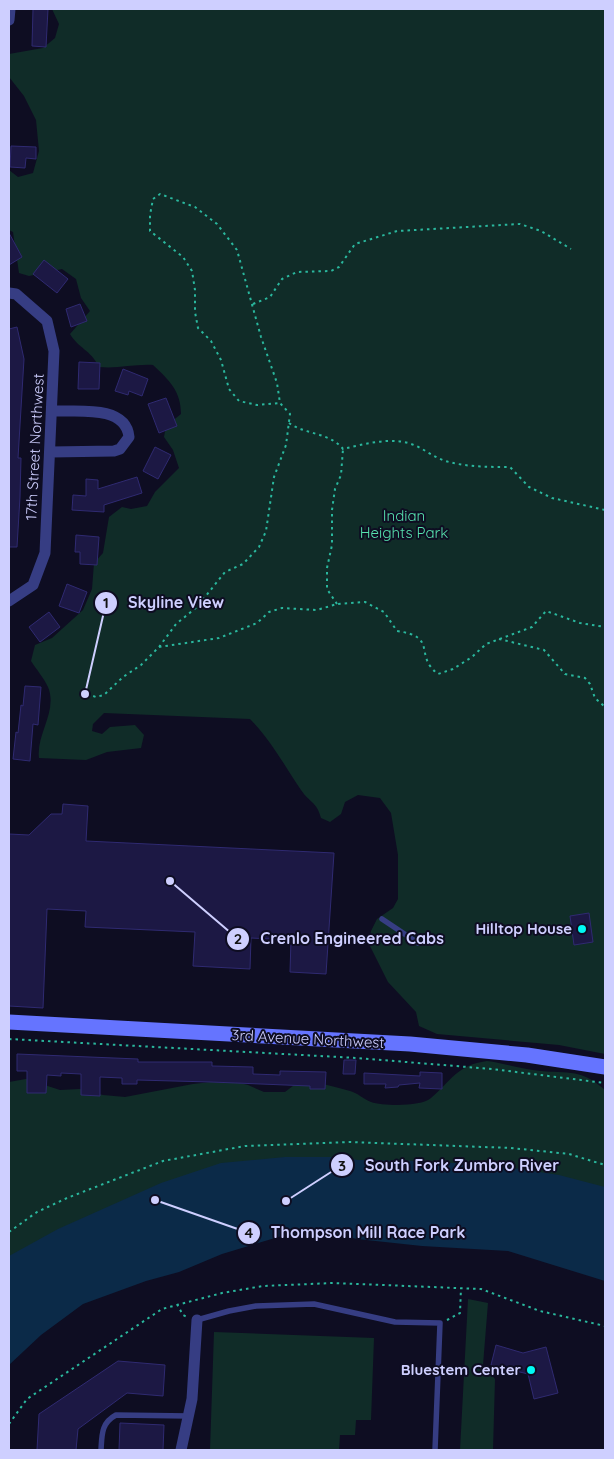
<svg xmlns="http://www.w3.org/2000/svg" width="614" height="1459" font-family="Quicksand,sans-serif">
<rect width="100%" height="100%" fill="#0e0d22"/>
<path fill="#102c28" d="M52,9h553v1045l-46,-9 -122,-11 -18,-8 -3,-14 -28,-30 -19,-38 2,-13 6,-12 16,-11 5,-9v-44l-7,-42 -11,-15 -22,-3 -13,7 -4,12 -11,8 -9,-4c-4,-16 -12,-16 -20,-28 -17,-25 -30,-50 -51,-71l-146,-6 -11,11 -1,7 10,3 8,-7 25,-2 9,10 -3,13 -34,4 -21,8 -47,-2c-3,-24 19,-47 9,-71 -4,-9 -12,-18 -17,-26l4,-16 17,-7 31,-28 9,-21 2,-26 9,-10 6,-36 13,-10 9,2 16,-3 8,-14 24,-24 -6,-18 -9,-13 2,-11 15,-12c0,-23 -12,-34 -28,-49 -19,-1 -36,4 -54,2 -9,-18 -20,-18 -29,-33l20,-23 -9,-13 -5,-19 -14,-10 -33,7 -10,-3 -6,-41 -4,-2v-60l9,7 15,-4 6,-22 -3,-31 -12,-24 -15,-19v-23l34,-6 12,-10 4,-14z
M487,1061c16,2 31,7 46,9 31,5 46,-4 72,20v142l-255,-35 -341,106v-221l17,-3 34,11 20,-1 23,6 22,2 68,-13 35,-4 20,5 16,7h21l17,-13c16,3 32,8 48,12 8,2 13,8 21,11 12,4 50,5 60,-4 21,-18 26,-33 56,-37z
M468,1299l20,4 -5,62 12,14 -2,71h-33z
M214,1332l160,6 -3,82h-15l-1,15h-15l-1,15h-129z"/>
<path fill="#0b2a48" d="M285,1157h50l23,3 65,1 76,5 60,9 46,12v94l-97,-30 -86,-5 -65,-7 -33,-8 -39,4 -63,19 -43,18 -33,9 -63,23 -42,31 -32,30v-109l49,-27 103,-46 60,-20z"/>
<path fill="#1c1844" stroke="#2f2a71" d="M33,9h15l-2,38 -14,-1z
M11,146l25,1v12l-10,-1 -1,10 -15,-1z
M9,233l13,24 -13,8z
M44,260l24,19 -11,14 -24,-19z
M80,304l7,17 -16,6 -5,-18z
M17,327l7,32 -6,99h3l-1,39 -3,50h-8v-218z
M79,362l21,1 -1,26h-21z
M123,369l25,10 -6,17 -13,-5 -1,4 -13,-4z
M166,398l11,28 -18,7 -11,-29z
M155,447l16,8 -13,24 -15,-8z
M137,477l5,16 -38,12v7l-32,-2 1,-15 13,1v-17l12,1v9z
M76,535l23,2 -2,28 -17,-1v-12h-5z
M67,584l20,8 -8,21 -20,-7z
M49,612l11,15 -20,15 -11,-15z
M25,686l16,1 -3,38 -5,-1 -3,37 -17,-2 3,-27 2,1 3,-28 2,1z
M63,804l25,2 -2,35 248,12 -8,121 -36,-2 1,-32 -40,-2 -1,31 -57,-3 2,-34 -110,-5 1,-16 -39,-2 -4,99 -34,-2v-172l20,1 22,-21h11z
M589,913l4,29 -19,3 -4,-29z
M17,1054l121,5v3h74v4l41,1v7l27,1v-4l46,1 -1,17h-15v-3l-99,-4 -74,-2v4h-15v-6l-22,-1v19l-19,-1v-21l-20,-1v3l-14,-1 -1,18h-19v-22h-10z
M344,1060h12l-1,14h-12z
M420,1072l22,1v16l-23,-1 1,-5 -21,2 -1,2 -13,1 1,-4h-22v-11l56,3z
M496,1345l27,8 23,-6 12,46 -24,6 -6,-25 -37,-9z
M118,1361l47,4 -2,31 -36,-3 -49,36 -2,21h-39l2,-36z
M120,1423l44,2 -1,25h-44z"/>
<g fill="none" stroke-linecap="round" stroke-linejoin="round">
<path stroke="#2ab79d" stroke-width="2" stroke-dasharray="2.5 4" stroke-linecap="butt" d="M253,304l17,-7 12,-18 15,-7 34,-1 8,-4 16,-23 42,-13 123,-7 21,7 30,18
M289,423c17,12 40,9 54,26 22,-5 49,-13 71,-4 12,5 22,14 35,17 19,5 40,5 61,5l19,20 23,11 53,12
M337,604l-10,-15v-21l5,-23v-35l3,-21 6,-14 2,-26
M499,639l45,11 21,24 20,4 5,6 5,14 10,9
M159,647l60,-9 38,-15 12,-11 13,-4 35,2 20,-6 28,-2 19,10 13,19c42,6 16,24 41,43l15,-5 19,-12 14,-13 46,-17 14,-16 34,12 25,4
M87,694l9,3 8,-2 19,-18 18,-12 18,-18 17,-23 21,-17 28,-35 18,-8 16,-17 7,-16 8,-54 12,-32 4,-31 -10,-11 -3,-20 -16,-46 -24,-87 -20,-26 -22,-17 -35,-13 -7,5 -3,16v16l33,26 9,14 3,19v22l3,16 13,13 10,19 8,29 10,12 18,4 23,-2
M9,1039l348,19 135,11 113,14
M9,1232l28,-20 30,-14 96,-37 82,-15 105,-4 161,6 58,6 36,11
M177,1304l6,11 4,2
M447,1320l13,-7 1,-25
M9,1424l18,-25 135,-90 60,-16 41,-7 70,-3 148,6 59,22 65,15"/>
<path stroke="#363d83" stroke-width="5.5" d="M382,919l36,24
M197,1320l32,-9 27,-5 58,-2 81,18 45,1 -5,127
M101,1450c1,-15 0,-27 15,-35l73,1"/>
<path stroke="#363d83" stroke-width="11" d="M9,20l1,-11
M9,293l7,1 31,27 7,30 -9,202 -12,32 -24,16
M51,452l63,-1 6,-2 9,-12c-3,-33 -54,-25 -77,-26
M181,1450l11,-51 5,-79"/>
<path stroke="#6574ff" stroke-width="15" d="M9,1022l401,22 117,11 78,12"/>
</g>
<g fill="#00f9f4" stroke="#0e0d22" stroke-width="2">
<circle cx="582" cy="929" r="5"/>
<circle cx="531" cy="1370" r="5"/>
</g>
<g text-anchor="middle" stroke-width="4" stroke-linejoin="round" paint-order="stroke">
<g font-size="15" fill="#cecfff" stroke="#0e0d22">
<text transform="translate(35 447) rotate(-87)" y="5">17th Street Northwest</text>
<text transform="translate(308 1039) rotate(3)" y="5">3rd Avenue Northwest</text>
</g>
<g font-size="15" fill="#57e2ae" stroke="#0e0d22">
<text x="404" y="521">Indian<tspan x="404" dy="17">Heights Park</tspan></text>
</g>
<g font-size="15" font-weight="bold" fill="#cecfff" stroke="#0e0d22" text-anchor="end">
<text x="572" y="934">Hilltop House</text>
<text x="521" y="1375">Bluestem Center</text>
</g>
</g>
<path fill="none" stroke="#cecfff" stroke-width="2" d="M85 694L106 603M170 881L238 939M286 1201L342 1165M155 1200L249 1233"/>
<g fill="#cecfff" stroke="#0e0d22" stroke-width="2">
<circle cx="85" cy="694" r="5"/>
<circle cx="170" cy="881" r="5"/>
<circle cx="286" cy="1201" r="5"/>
<circle cx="155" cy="1200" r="5"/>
<circle cx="106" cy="603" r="12"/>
<circle cx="238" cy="939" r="12"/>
<circle cx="342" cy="1165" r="12"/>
<circle cx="249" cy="1233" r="12"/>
</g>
<g font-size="15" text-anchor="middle" font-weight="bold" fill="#111">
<text x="106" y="608">1</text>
<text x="238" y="944">2</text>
<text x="342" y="1171">3</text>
<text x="249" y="1238">4</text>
</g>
<g font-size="16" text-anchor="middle" font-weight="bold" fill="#cecfff" stroke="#0e0d22" stroke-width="4" stroke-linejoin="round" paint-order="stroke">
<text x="176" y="608">Skyline View</text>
<text x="352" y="944">Crenlo Engineered Cabs</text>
<text x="462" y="1171">South Fork Zumbro River</text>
<text x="368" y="1238">Thompson Mill Race Park</text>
</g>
<rect width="614" height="1459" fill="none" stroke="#cecfff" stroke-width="20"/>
</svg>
